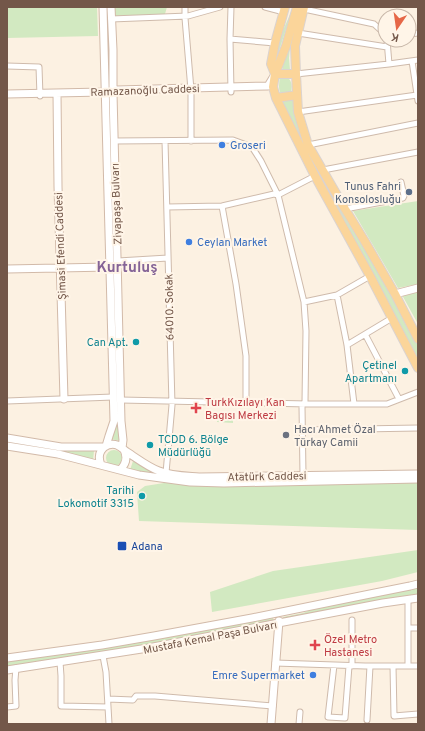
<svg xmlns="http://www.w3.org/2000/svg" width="425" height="731" font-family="Overpass,sans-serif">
<rect width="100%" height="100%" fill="#fcf1e2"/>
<path fill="#d2e9c1" d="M7,7h90l1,29 -91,2z
M106,7h4l1,80h-3z
M114,7h53l-2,7 -2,2 -49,6z
M293,7l-19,60c-2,-16 13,-44 19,-60z
M290,47l-1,11 1,12h-8l3,-12z
M280,77c11,-2 13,7 11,15l-10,2c-3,-5 -2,-11 -1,-17z
M293,99l4,21 6,22 30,54 57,96 28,53v14l-34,-64 -54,-96 -49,-97z
M109,100h2l9,341 -9,-2z
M418,201v83l-20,4 -45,-77z
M418,291v33l-16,-29z
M217,412l16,1v10l-16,-1z
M7,441l54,9 33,1 -1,10 -86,-17z
M106 458a8 8 0 1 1 16 0a8 8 0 1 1-16 0Z
M133,461l24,13 26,5 -53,-9z
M418,481v49l-279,-9 -2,-29 8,-6 19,-3z
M418,550v22l-36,9 -170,31 -2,-20 63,-21z
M418,587v8l-24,3 -110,22 -1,-3 20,-4 10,-4 80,-16z
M273,618l1,4 -122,22 -48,8 -97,14v-4l127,-19z"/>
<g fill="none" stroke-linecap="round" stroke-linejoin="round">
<defs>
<path id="street" d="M185,7v11l6,72v51
M265,7l19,5
M304,9l70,15 11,10
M111,19l77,-3 32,-9
M298,33l89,14
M409,34l9,-1
M230,39l45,4
M387,40l2,24
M412,61l6,40
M7,66l32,1 1,29
M296,74l93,-10 29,-4
M231,92l-1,-53 1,-32
M298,112l119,-17
M114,141l119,-1 19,7 9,14 17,34 26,107 2,29 -1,71 -3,4 1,69
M165,141l7,264 -6,68
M308,145l110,-22
M323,170l95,-18
M222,206l14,78 10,72v47
M167,207l55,-1 52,-12 4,1 37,-19
M345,209l58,-11 1,-2 -3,-14
M118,261l50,-3
M337,295l10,50 7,59
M304,302l33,-7 33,-19
M365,334l34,65
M347,345l45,-27
M121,400l186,4h80l31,-12
M7,401l106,-4
M302,430l116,-2
M408,600v66
M352,620v46
M408,628h10
M103,656l3,16 3,52
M60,662l1,14v30l47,1
M275,663l90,3h53
M334,665l-6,52 17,1 4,-52
M393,666l1,50 24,-2
M108,699l25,1 3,-4h19l118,10
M7,707l9,-1 -1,-26 1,-12
M367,720l3,-54
M299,724l1,-12"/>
<path id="secondary" d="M103,7l11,414 -5,15 -3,10
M111,7l2,43v43l8,328 2,19 -1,8
M57,93l1,93 6,213
M7,94l96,-2 14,-2 151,-4 6,-10
M7,269l103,-2
M395,294l23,-6
M7,438l54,9h43
M7,446l51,8 81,21 51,7 34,1 194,-4
M101,465c-2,-5 -3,-9 0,-14 3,-6 11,-8 16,-6 4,2 7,5 10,7 11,7 21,15 32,19 12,5 27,5 40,6l219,-3
M120,470c6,-6 8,-12 4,-20
M7,658l95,-13 52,-9 98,-18 118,-24 40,-8 8,-2
M7,670l141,-22 235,-45 35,-5
M271,724l8,-103"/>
<path id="primary" d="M297,7l-11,39 -11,28 -2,13 3,11 39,78 55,100 48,92
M304,7l-9,39 1,28 2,38 10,33 37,64 19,31 31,54 23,45
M275,74l-4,-10 4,-21 10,-36
M275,74h21
M276,98l21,-3"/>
</defs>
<use href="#street" stroke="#cfbbac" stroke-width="7"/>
<use href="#secondary" stroke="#d2baa9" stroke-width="9"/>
<use href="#primary" stroke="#dbd3d0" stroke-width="10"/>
<use href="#street" stroke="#fff" stroke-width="5"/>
<use href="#secondary" stroke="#fff" stroke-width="7"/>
<use href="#primary" stroke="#fbd59a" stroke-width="8"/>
</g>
<g fill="#3f7fe0" stroke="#fff5e8" stroke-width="1.5">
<circle cx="222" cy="145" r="4"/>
<circle cx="189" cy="242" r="4"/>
<circle cx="313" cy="675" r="4"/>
</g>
<circle fill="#5c6f8a" stroke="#fff5e8" stroke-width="1.5" cx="409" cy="192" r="4"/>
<g fill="#0f9aa8" stroke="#fff5e8" stroke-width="1.5">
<circle cx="136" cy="342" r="4"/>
<circle cx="405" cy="371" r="4"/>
<circle cx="150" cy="445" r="4"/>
<circle cx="142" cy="496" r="4"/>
</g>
<g fill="#e0444e" stroke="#fff5e8" stroke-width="1.5">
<path d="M194 402h4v4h4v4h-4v4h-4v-4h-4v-4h4z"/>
<path d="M313 639h4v4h4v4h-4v4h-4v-4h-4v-4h4z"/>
</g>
<circle fill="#6b7280" stroke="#fff5e8" stroke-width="1.5" cx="286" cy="435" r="4"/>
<rect fill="#1a4fb4" stroke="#fff5e8" stroke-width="1.5" x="117" y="541" width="10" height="10" rx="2"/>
<g text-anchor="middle" stroke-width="4" stroke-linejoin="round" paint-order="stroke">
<g font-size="11" fill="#735749" stroke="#fff5e8">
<text transform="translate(145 90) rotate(-2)" y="4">Ramazanoğlu Caddesi</text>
<text transform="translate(116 204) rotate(-92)" y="4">Ziyapaşa Bulvarı</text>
<text transform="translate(60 246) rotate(-92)" y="4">Şimasi Efendi Caddesi</text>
<text transform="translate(169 307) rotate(-91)" y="4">64010. Sokak</text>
<text transform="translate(267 476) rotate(-1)" y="4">Atatürk Caddesi</text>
<text transform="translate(210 637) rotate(-11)" y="4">Mustafa Kemal Paşa Bulvarı</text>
</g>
<g font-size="11" fill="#366cbe" stroke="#fff5e8" text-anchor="start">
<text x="230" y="149">Groseri</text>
<text x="197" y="246">Ceylan Market</text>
<text x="305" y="679" text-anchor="end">Emre Supermarket</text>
</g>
<g font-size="11" fill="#4e5e75" stroke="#fff5e8" text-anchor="end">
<text x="401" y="190">Tunus Fahri<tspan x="401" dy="13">Konsolosluğu</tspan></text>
</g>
<g font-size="11" fill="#0d838f" stroke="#fff5e8" text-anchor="end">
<text x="128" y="346">Can Apt.</text>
<text x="397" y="369">Çetinel<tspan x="397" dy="13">Apartmanı</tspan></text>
<text x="158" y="443" text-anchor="start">TCDD 6. Bölge<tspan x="158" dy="13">Müdürlüğü</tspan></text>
<text x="134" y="494">Tarihi<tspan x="134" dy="13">Lokomotif 3315</tspan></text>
</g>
<g font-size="11" fill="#be3a42" stroke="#fff5e8" text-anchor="start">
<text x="205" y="406">TurkKızılayı Kan<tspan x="205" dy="13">Bagısı Merkezi</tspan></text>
<text x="324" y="643">Özel Metro<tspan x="324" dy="13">Hastanesi</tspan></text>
</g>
<g font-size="11" fill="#5b616d" stroke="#fff5e8" text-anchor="start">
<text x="294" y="433">Hacı Ahmet Özal<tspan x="294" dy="13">Türkay Camii</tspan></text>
</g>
<g font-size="11" fill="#164399" stroke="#fff5e8" text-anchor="start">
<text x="131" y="550">Adana</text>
</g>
<g font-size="15" font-weight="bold" fill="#856497" stroke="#fff5e8">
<text x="127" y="272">Kurtuluş</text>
</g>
</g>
<rect width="425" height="731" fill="none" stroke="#735749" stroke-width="16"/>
<g transform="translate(397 28) rotate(193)"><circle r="19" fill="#fff5e8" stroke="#c7b6a8"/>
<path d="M0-3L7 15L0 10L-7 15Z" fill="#e66747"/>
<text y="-6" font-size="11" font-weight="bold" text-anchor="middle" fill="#735749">K</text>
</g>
</svg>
